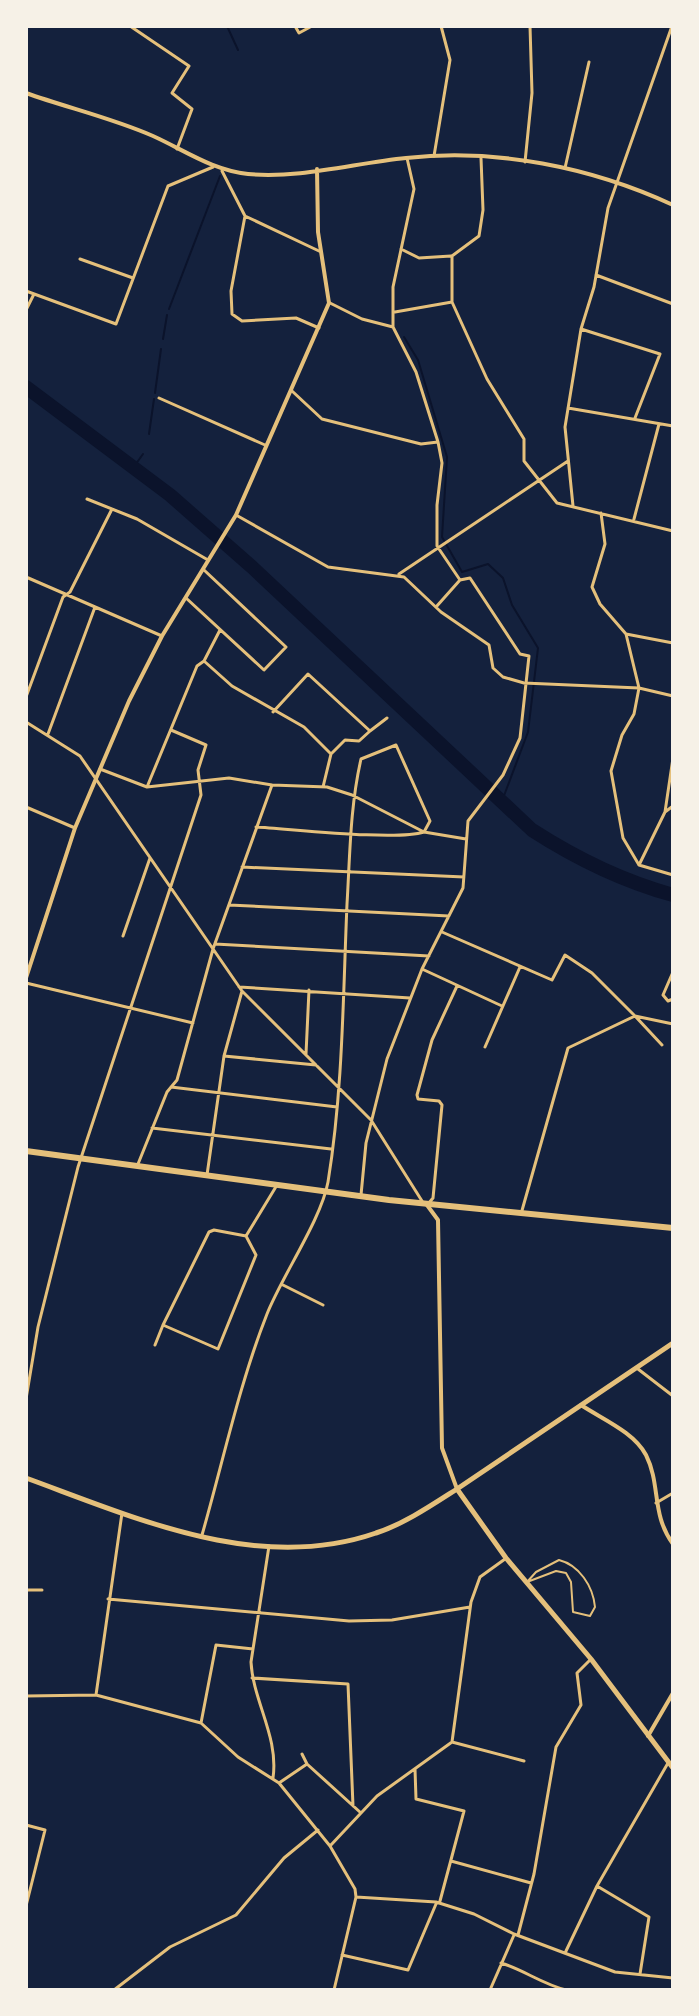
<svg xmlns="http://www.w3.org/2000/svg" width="699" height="2016" font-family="Cabin,sans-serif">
<rect width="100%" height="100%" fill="#14213d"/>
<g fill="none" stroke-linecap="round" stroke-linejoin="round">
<path stroke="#0b132b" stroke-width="2" d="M227,26l11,24
M169,309l51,-133
M404,337l14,23 29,97 -5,80 20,35 26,-8 15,14 9,27 26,43 -10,84 -26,69
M163,339l4,-24
M155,393l6,-44
M149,434l5,-35
M133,468l10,-14"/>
<path stroke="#0b132b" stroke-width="14" d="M26,387l144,108 82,72 280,263c45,29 90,51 141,65"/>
<path stroke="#e5c07b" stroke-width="2" d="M559,1560c20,5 34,26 36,47l-5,9 -17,-4 -2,-30 -5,-9 -10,-2 -29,11 9,-10z"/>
<path stroke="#e5c07b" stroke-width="3" d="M130,26l59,40 -17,27 20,16 -15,40
M295,26l4,7 13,-7
M434,156l16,-96 -9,-34
M407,158l7,31 -21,98v40l23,45 22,70 4,21 -5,42v41l23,34
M525,162l7,-69 -2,-67
M565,168l24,-106
M222,171l23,45 74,35
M245,216l-14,75 1,23 10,7 54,-3 23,10
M401,249l18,9 32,-2
M80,259l53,19
M596,275l77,29
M26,291l90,33 52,-138 45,-19
M452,302l35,77 37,60v22l33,42 116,28
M330,303l32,16 31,8
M26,310l8,-16
M395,312l57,-10v-46l27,-20 4,-26 -2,-52
M581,329l79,25 -25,64
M292,391l30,28 99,25 17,-2
M159,398l106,47
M568,408l105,18
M87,499l50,20 71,41
M573,506l-8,-79 16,-98 13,-42 14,-79 64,-182
M601,513l4,31 -13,43 8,17 26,30 13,54 -5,26 -12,21 -11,36 12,67 16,27 34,10
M236,515l92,52 76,10 37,35 48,33 4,23 10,9 21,6 115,5 34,8
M634,519l25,-95
M399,574l169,-113
M26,577l136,59
M186,598l78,72 22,-23 -82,-77
M626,634l47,9
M204,661l28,25 72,41 27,27 -8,33
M26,697l37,-100 7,-5 42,-83
M273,712l35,-38 62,57 17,-13
M26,722l54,34 162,235 129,129 51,81
M48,734l47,-127
M331,754l14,-14 14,1 11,-10
M100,769l47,18 82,-9 43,7
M147,787l50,-121 7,-5 16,-31
M26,807l49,21
M665,812l8,-6
M639,865l26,-53 8,-54
M242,867l222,10
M229,905l220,11
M442,932l110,48 13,-25 27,18 43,43 38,8
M123,936l27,-78
M215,944l214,12
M422,969l80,37
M673,972l-10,23 5,6 5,-2
M26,983l167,40
M239,987l171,11
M485,1047l35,-80
M306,1054l3,-64
M224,1056l92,9
M171,1087l166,20
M152,1128l179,21
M138,1164l29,-72 10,-12 36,-131 59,-164 55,2 25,8 72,37 42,7
M207,1175l17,-119 18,-65
M361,1195l5,-52 21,-84 35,-90 41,-81 5,-67 35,-46 17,-37 9,-82 -9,-2 -50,-76 -10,2 -24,27
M428,1204l5,-6 9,-93 -3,-4 -21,-2 -1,-4 15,-55 25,-54
M521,1214l47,-166 67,-32 27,29
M246,1236l31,-51
M283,1285l40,20
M155,1345l8,-20 55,24 38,-94 -10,-19 -32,-6 -5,2 -46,93
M638,1369l35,27
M26,1399l12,-72 40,-160 123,-372 -3,-25 8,-25 -35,-15
M656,1503l17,-10
M202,1535c21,-73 37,-150 65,-221 15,-38 54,-94 61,-132 15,-92 15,-186 19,-278 3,-49 3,-97 14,-145l35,-14 34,76 -6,11c-29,9 -131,-3 -168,-5
M269,1546l-18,116c2,39 28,75 22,116
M26,1590h16
M108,1599l241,22 43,-1 78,-13
M252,1678l96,6 5,122
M96,1695l26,-182
M26,1696l70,-1 105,28 37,34 41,26 51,63 25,43 1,8 -22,93
M201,1723l15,-78 37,4
M452,1742l72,19
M302,1754l5,10
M415,1769l1,30 48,12 -24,90
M279,1783l28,-19 54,49
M26,1825l19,5 -19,76
M330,1846l47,-50 75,-54 19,-140 9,-25 25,-18
M451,1861l80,22
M356,1897l80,5 38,12 40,20 101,38 58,6
M518,1935l16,-61 22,-127 25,-42 -4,-32 13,-13
M566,1951l31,-65
M342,1955l66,15 28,-66
M501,1963c23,7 41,21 65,27
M640,1974l9,-57 -52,-31 71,-123
M114,1990l56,-43 66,-32 48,-57 34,-28
M490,1990l24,-55"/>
<path stroke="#e5c07b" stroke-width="4" d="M26,93c42,15 86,25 127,43 33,15 59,34 95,38 51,5 107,-11 158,-16 90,-10 185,9 267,47
M26,978l49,-150 54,-127 33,-65 74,-121 93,-212 -11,-71 -1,-63
M427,1205l11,15 4,228 15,41
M581,1405c21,14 53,27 65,50 15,30 5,59 27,89
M648,1736l25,-43"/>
<path stroke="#e5c07b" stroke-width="5" d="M26,1478c110,40 232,96 350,55 28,-9 56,-28 81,-44"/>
<path stroke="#e5c07b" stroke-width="5" d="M673,1343l-216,146 49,69 85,101 82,109"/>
<path stroke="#e5c07b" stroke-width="6" d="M26,1151l363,49 284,28"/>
</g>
<rect width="699" height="2016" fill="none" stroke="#f6f1e7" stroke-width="56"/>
</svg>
